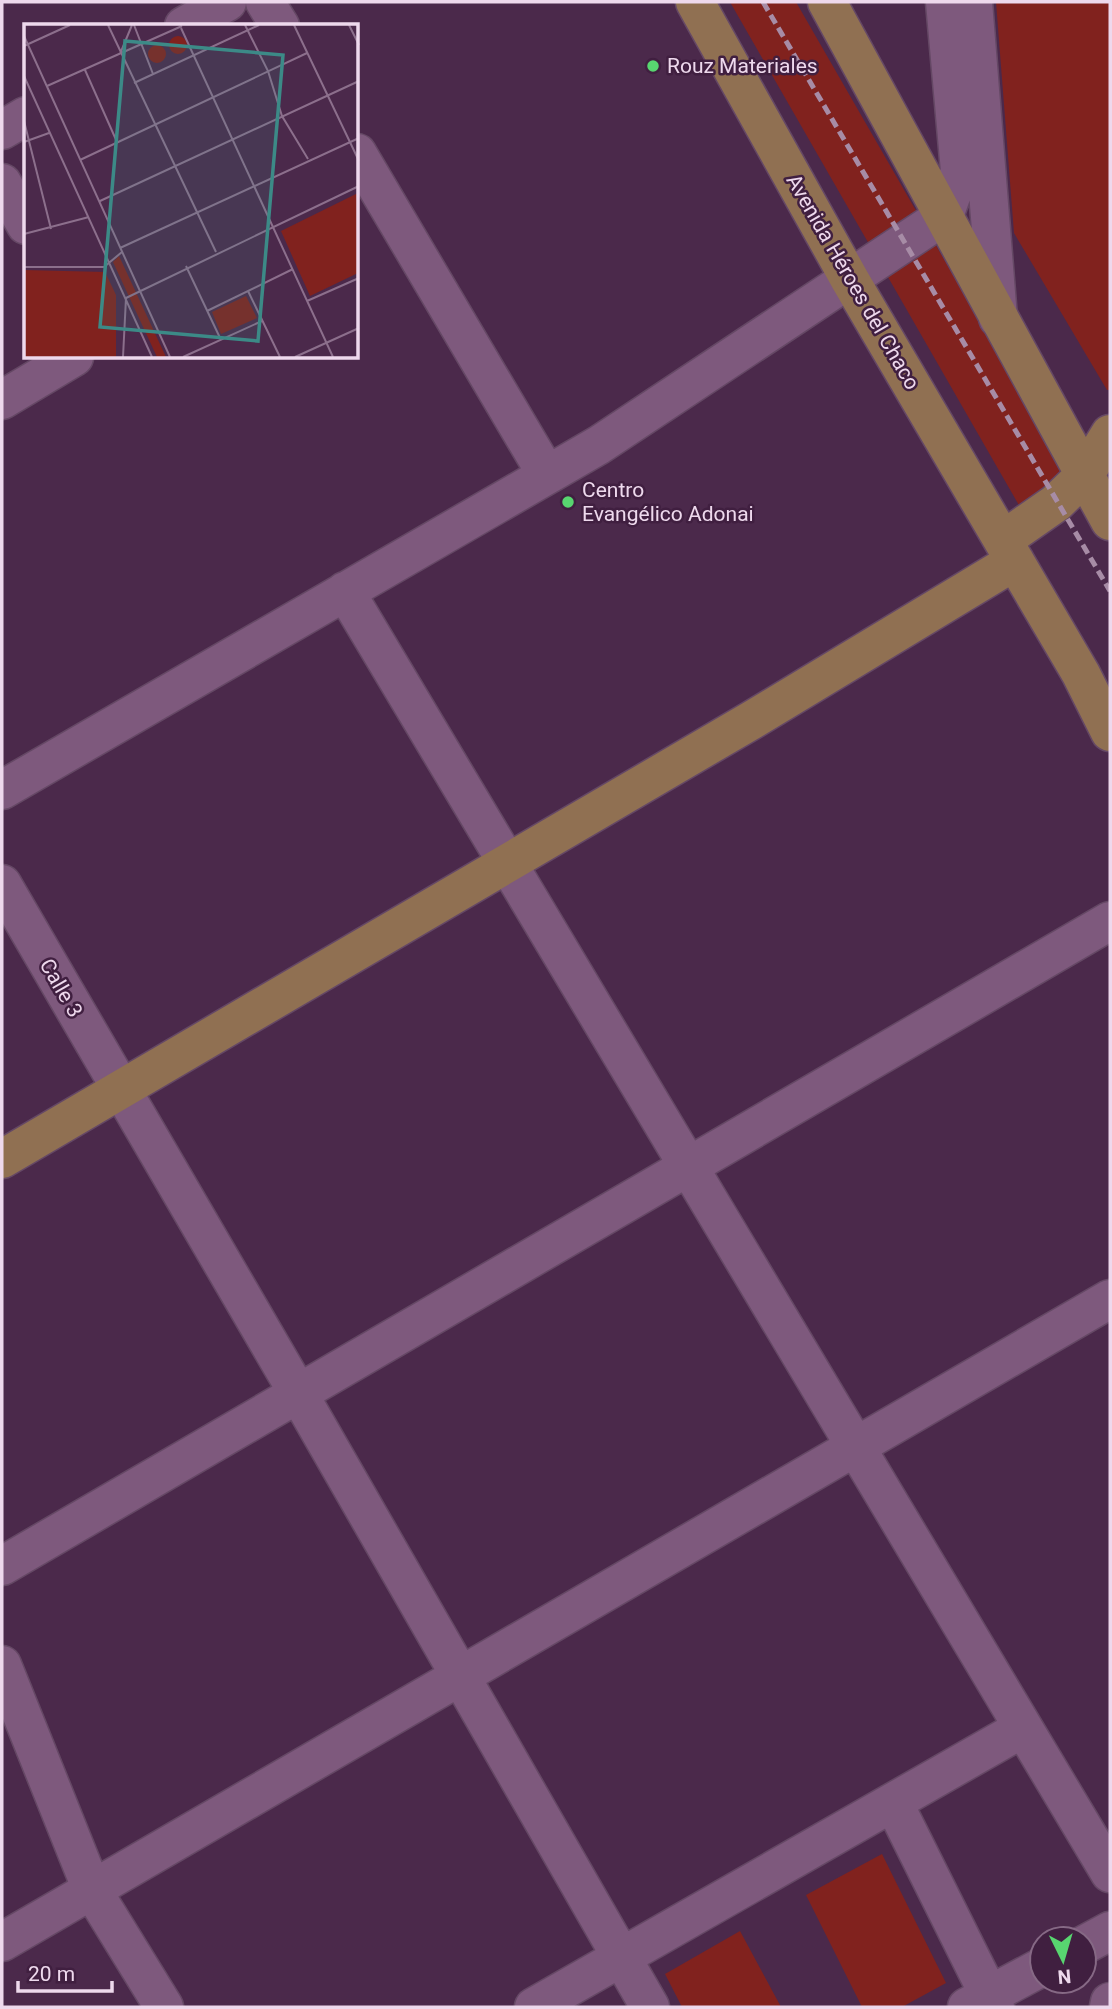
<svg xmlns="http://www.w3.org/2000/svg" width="1112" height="2009" font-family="Roboto,sans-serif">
<rect width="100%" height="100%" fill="#4b294b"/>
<path fill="#81221e" d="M730,2h66l264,459 6,16 -46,30z
M996,2h114v388h-3l-93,-157z
M882,1854l64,129 -44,24h-40l-56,-112z
M740,1931l41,76h-99l-17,-33z"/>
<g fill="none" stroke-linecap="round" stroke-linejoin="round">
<defs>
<path id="minor" d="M265,2l15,24
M973,2l25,316
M184,26l43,-24
M2,130l24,-14
M357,153l190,322
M2,183l24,42
M2,400l72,-43
M345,591l765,1282
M2,790l597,-345 345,-229 16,-45 -15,-169
M2,884l296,509 352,614
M2,1566l1108,-645
M2,1665l90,225 72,117
M893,1802l102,205
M2,1942l1108,-643
M1084,1945l26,-14
M534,2007l489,-279
M967,2007l75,-40
M1109,2007l1,-5"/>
<path id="major" d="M695,2l155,278 231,394 29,58
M827,2l283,519
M1003,540l53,-37 28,-27 26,-42
M2,1159l750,-439 263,-159"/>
</defs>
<use href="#minor" stroke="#654865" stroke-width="41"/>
<use href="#major" stroke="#654865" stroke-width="41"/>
<use href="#minor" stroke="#7e597d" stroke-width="38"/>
<use href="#major" stroke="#907052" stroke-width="38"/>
<path stroke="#a78ca6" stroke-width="5" stroke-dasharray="10 5" stroke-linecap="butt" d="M763,2l347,589"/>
</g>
<g fill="#58d570" stroke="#401f40" stroke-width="2.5">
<circle cx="653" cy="66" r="7"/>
<circle cx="568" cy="502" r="7"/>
</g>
<g text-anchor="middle" stroke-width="5" stroke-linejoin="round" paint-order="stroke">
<g font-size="21" fill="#eed9ed" stroke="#401f40" text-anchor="start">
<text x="667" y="73">Rouz Materiales</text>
<text x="582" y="497">Centro<tspan x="582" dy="24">Evangélico Adonai</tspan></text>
</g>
<g font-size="21" fill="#eed9ed" stroke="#401f40">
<text transform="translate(853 282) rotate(60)" y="7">Avenida Héroes del Chaco</text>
<text transform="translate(61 988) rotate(60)" y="7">Calle 3</text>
</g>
</g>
<g transform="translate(24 24)">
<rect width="334" height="334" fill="#4b294b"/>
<path d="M145 21a9 9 0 1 1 18 0a9 9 0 1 1-18 0ZM124 30a9 9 0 1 1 18 0a9 9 0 1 1-18 0ZM334,169v80l-48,23 -29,-65zM95,232l47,101h-9l-44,-95zM0,246l81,2 11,23v62h-92zM222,272l11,22 -36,16 -9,-22z" fill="#81221e"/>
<path fill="none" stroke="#8c6f8c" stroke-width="2" d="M84,1l108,227M110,1l19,49M221,1l23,46 14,45 26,43M270,1l65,136M325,1l10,20M157,4l152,329M0,12l146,321M0,22l46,-21M96,30l12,-29M61,46l32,72M0,52l128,281M110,59l125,-58M23,62l135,-60M0,97l27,108M0,118l25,-9M56,136l227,-107M76,177l259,-120M0,210l65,-17M96,224l239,-110M162,242l35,74M0,243h80l18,-15M224,267l32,66M283,277l52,-23M183,287l86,-42M99,333l3,-59 233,-112M159,333l79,-36M271,333l64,-29"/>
<path fill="#3c8a87" fill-opacity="0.15" stroke="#3c8a87" stroke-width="3.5" d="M101,17l158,14 -25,286 -158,-14z"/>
<rect width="334" height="334" fill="none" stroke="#eed9ed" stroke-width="3.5"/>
</g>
<rect width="1112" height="2009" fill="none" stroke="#eed9ed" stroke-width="7"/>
<g transform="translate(1063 1960) rotate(175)"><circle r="33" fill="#401f40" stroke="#866985" stroke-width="2"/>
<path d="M0-5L12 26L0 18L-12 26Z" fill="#58d570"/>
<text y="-10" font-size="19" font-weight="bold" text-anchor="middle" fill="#eed9ed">N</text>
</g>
<path d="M18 1981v10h94v-10" fill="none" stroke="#eed9ed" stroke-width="3.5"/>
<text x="28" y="1981" font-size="21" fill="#eed9ed" stroke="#401f40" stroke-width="5" paint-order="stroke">20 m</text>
</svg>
